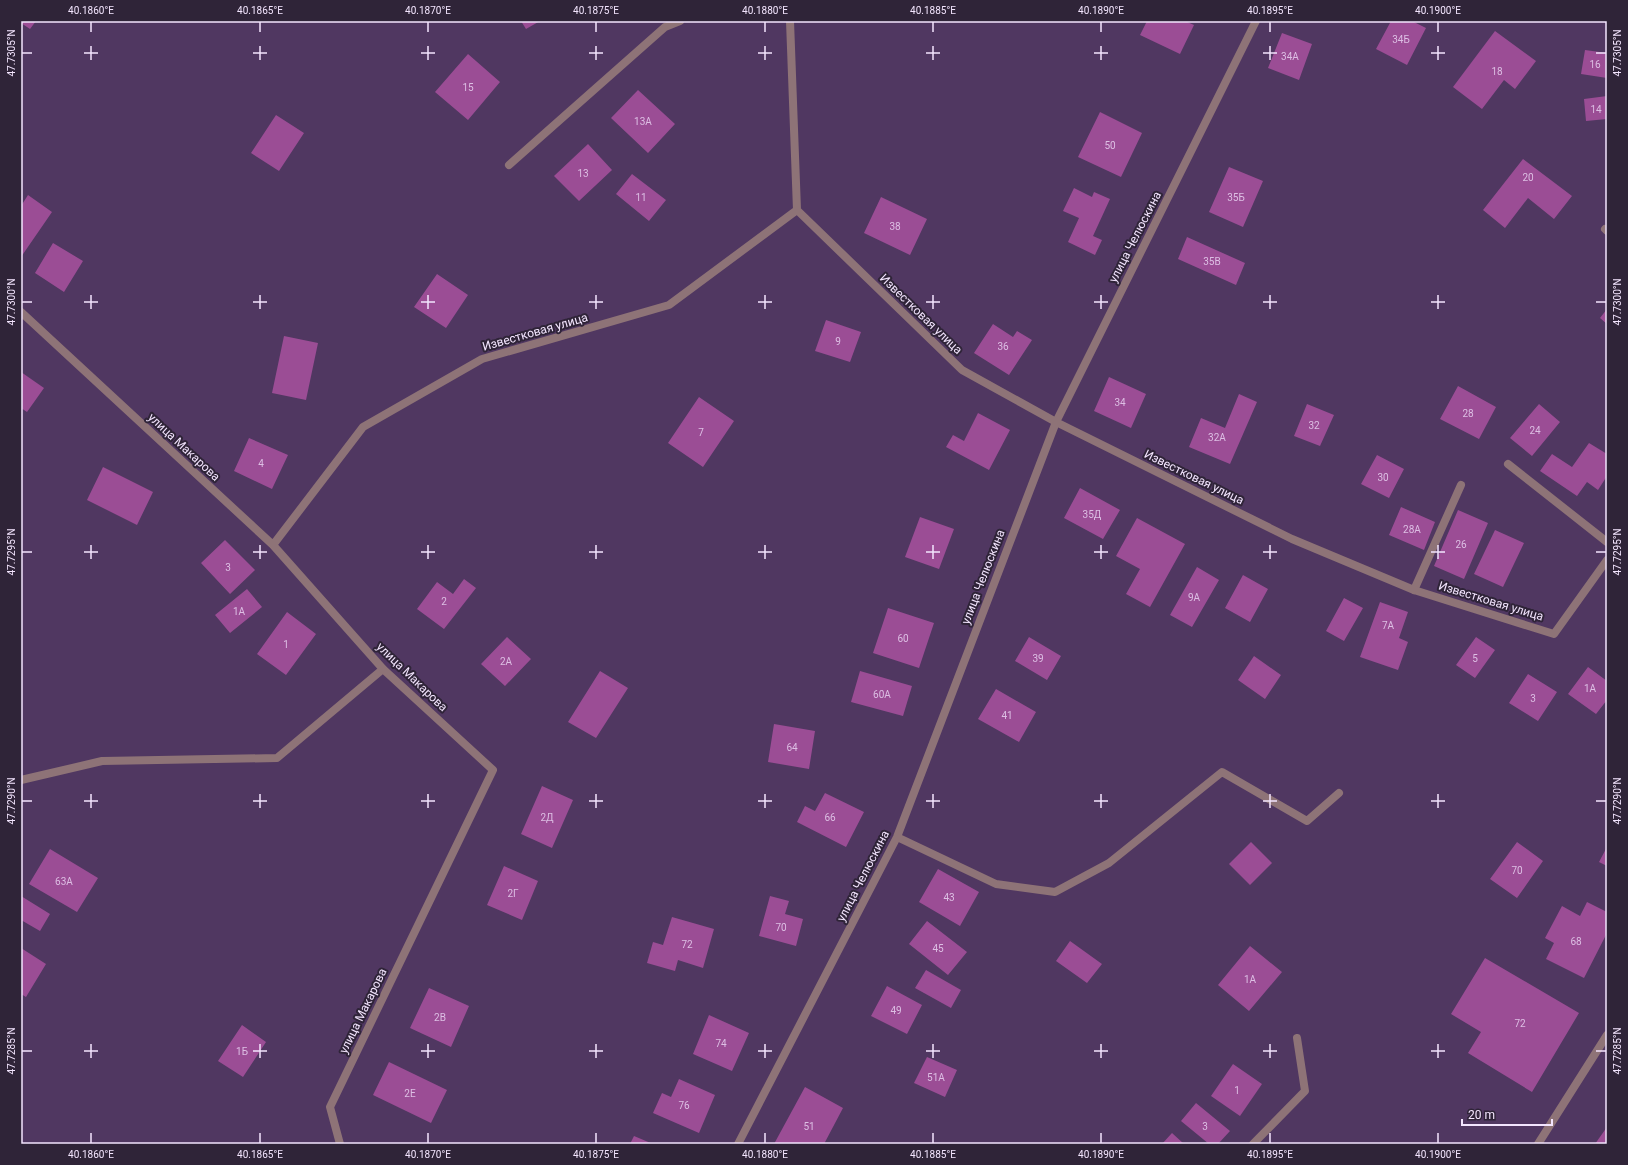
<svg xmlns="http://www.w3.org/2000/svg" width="1628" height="1165" font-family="Roboto,sans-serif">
<rect width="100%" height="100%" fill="#503761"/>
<path fill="#9b4d95" d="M21,21h15l-6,8 -9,-6z
M521,21h19l-14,8z
M1147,21h38l9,4 -14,29 -40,-19z
M1391,21h21l14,7 -19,37 -31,-16z
M1495,31l41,30 -21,28 -11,-9 -22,29 -29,-22z
M1282,33l30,11 -13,36 -31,-12z
M1585,50l22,3v25l-26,-4z
M468,54l32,28 -32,38 -33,-28z
M638,90l37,34 -27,29 -37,-35z
M1607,96v23l-21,2 -2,-22z
M1100,112l42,21 -21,44 -43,-20z
M276,115l28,18 -25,38 -28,-18z
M588,144l24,26 -33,31 -25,-25z
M1523,159l49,37 -18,23 -26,-21 -23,30 -22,-18z
M1229,167l34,14 -20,46 -34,-15z
M632,174l34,26 -17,21 -33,-27z
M1074,188l18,9 2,-5 16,7 -17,37 9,4 -7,15 -27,-13 11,-24 -16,-7z
M28,195l24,17 -31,45v-51z
M881,197l46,22 -17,36 -46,-22z
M1187,237l58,26 -9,22 -58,-26z
M53,243l30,18 -19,31 -29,-19z
M437,274l31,21 -22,33 -32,-21z
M1607,309v15l-7,-6z
M826,320l35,12 -11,30 -35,-11z
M993,324l20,13 4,-6 15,9 -23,35 -35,-22z
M284,336l34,7 -12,57 -34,-7z
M21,372l23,16 -17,24 -6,-4z
M1109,377l37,17 -15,34 -37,-17z
M1458,386l38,21 -17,32 -39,-20z
M1239,394l18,8 -27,62 -41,-17 12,-29 24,10z
M699,397l35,24 -31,46 -35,-24z
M1307,404l27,11 -14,31 -26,-10z
M1539,404l21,18 -28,34 -22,-18z
M978,413l32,17 -21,40 -43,-23 7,-12 11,6z
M249,438l39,17 -16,34 -38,-18z
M1589,443l18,11v22l-9,14 -11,-8 -10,14 -37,-25 12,-17 20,13z
M1377,455l27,14 -15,29 -28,-14z
M103,467l50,25 -16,33 -50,-25z
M1080,488l40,22 -17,29 -39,-21z
M1401,507l34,15 -11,28 -35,-15z
M1458,510l30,13 -24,56 -30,-13z
M920,517l34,12 -15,40 -34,-12z
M1137,518l48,26 -35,63 -24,-13 14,-25 -24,-13z
M1495,530l29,13 -21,44 -29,-13z
M225,540l30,30 -25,24 -29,-31z
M1197,567l22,13 -27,47 -22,-12z
M1243,575l25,14 -18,33 -25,-14z
M464,579l12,9 -32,41 -27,-20 20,-27 16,12z
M247,589l15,18 -32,26 -15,-18z
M1344,598l19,10 -19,33 -18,-10z
M1380,602l28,10 -9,26 9,4 -10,28 -38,-13z
M888,608l46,15 -15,45 -46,-15z
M287,612l29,22 -30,41 -29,-21z
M507,637l24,22 -26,27 -24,-22z
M1029,637l32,19 -14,24 -32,-19z
M1476,637l19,13 -20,28 -19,-13z
M1254,656l27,19 -16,24 -27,-19z
M1588,667l19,14v19l-11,14 -28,-20z
M600,671l28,17 -32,50 -28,-16z
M860,671l52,15 -9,30 -52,-14z
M1528,674l29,18 -19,29 -29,-18z
M996,689l40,23 -17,30 -41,-23z
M774,724l41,7 -6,38 -41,-7z
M542,786l31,14 -21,48 -31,-14z
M825,793l39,19 -18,35 -49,-25 8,-16 10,5z
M1251,842l21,21 -22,22 -21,-21z
M1517,842l26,19 -26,37 -27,-19z
M1607,847v19l-8,-4z
M50,849l48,29 -21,34 -48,-28z
M504,866l34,15 -16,39 -35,-15z
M938,869l41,23 -19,34 -41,-24z
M21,896l29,18 -10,17 -19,-11z
M770,896l19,5 -4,13 18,5 -7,27 -37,-10z
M1587,902l20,10v21l-23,45 -38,-19 8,-16 -9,-5 17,-32 18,10z
M672,917l42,12 -11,39 -25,-8 -3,11 -28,-8 6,-21 10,3z
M927,921l40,31 -19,23 -39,-31z
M1070,941l32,23 -15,19 -31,-22z
M1250,946l32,26 -33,39 -31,-26z
M21,948l25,16 -20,33 -5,-3z
M1485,958l94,55 -47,79 -64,-39 13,-21 -30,-18z
M926,970l35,20 -10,18 -36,-20z
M887,986l35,19 -15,29 -36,-18z
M429,988l40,18 -18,41 -41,-19z
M709,1015l40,18 -17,38 -39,-17z
M242,1025l24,17 -23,35 -25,-16z
M927,1057l30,13 -12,27 -31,-14z
M389,1062l58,28 -16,33 -58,-28z
M1233,1064l29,20 -22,32 -29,-20z
M679,1079l36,16 -16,38 -46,-20 9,-20 9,4z
M805,1087l38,21 -19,36h-50z
M1196,1103l34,28 -12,13h-9l-28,-23z
M1607,1127v17h-12z
M1172,1133l12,11h-22z
M634,1136l19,8h-23z"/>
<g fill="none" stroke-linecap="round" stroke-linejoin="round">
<path stroke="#8e7377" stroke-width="8" d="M509,165l156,-138 15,-6
M1508,464l99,78
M1414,590l47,-105
M21,780l81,-19 175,-3 106,-89"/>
<path stroke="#8e7377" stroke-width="8" d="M797,210l165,160 94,52 236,117 122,51 140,44 53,-74
M1605,229l2,2
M21,312l252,233 110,124 110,101 -163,337 10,37
M273,545l90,-118 119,-68 187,-54 128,-95 -7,-189
M897,837l99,47 59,8 54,-29 113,-91 85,49 32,-28
M738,1144l159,-307 159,-415 200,-401
M1253,1144l52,-53 -8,-53
M1538,1144l69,-109"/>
</g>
<path fill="none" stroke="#f3e5fe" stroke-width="1.5" d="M91,22v10M260,22v10M428,22v10M596,22v10M765,22v10M933,22v10M1101,22v10M1270,22v10M1438,22v10M91,46v14M260,46v14M428,46v14M596,46v14M765,46v14M933,46v14M1101,46v14M1270,46v14M1438,46v14M22,53h10M84,53h14M253,53h14M421,53h14M589,53h14M758,53h14M926,53h14M1094,53h14M1263,53h14M1431,53h14M1596,53h10M91,295v14M260,295v14M428,295v14M596,295v14M765,295v14M933,295v14M1101,295v14M1270,295v14M1438,295v14M22,302h10M84,302h14M253,302h14M421,302h14M589,302h14M758,302h14M926,302h14M1094,302h14M1263,302h14M1431,302h14M1596,302h10M91,545v14M260,545v14M428,545v14M596,545v14M765,545v14M933,545v14M1101,545v14M1270,545v14M1438,545v14M22,552h10M84,552h14M253,552h14M421,552h14M589,552h14M758,552h14M926,552h14M1094,552h14M1263,552h14M1431,552h14M1596,552h10M91,794v14M260,794v14M428,794v14M596,794v14M765,794v14M933,794v14M1101,794v14M1270,794v14M1438,794v14M22,801h10M84,801h14M253,801h14M421,801h14M589,801h14M758,801h14M926,801h14M1094,801h14M1263,801h14M1431,801h14M1596,801h10M91,1044v14M260,1044v14M428,1044v14M596,1044v14M765,1044v14M933,1044v14M1101,1044v14M1270,1044v14M1438,1044v14M22,1051h10M84,1051h14M253,1051h14M421,1051h14M589,1051h14M758,1051h14M926,1051h14M1094,1051h14M1263,1051h14M1431,1051h14M1596,1051h10M91,1133v10M260,1133v10M428,1133v10M596,1133v10M765,1133v10M933,1133v10M1101,1133v10M1270,1133v10M1438,1133v10"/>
<g text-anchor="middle" stroke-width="4" stroke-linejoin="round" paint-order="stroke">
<g font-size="10" fill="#ddbfe4">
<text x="1401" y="43">34Б</text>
<text x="1290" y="60">34А</text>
<text x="1595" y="68">16</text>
<text x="1497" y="75">18</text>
<text x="468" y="91">15</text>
<text x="1596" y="113">14</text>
<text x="643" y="125">13А</text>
<text x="1110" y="149">50</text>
<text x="583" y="177">13</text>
<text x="1528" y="181">20</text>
<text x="641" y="201">11</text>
<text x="1236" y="201">35Б</text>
<text x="895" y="230">38</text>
<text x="1212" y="265">35В</text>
<text x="838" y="345">9</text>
<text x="1003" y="350">36</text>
<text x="1120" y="406">34</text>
<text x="1468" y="417">28</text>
<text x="1314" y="429">32</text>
<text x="1535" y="434">24</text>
<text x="701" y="436">7</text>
<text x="1217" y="441">32А</text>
<text x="261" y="467">4</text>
<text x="1383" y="481">30</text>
<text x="1092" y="518">35Д</text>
<text x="1412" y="533">28А</text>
<text x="1461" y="548">26</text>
<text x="228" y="571">3</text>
<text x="1194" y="601">9А</text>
<text x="444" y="605">2</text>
<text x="239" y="615">1А</text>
<text x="1388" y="629">7А</text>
<text x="903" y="642">60</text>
<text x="286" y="648">1</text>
<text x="1038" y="662">39</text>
<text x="1475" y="662">5</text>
<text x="506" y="665">2А</text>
<text x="1590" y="692">1А</text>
<text x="882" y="698">60А</text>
<text x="1533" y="702">3</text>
<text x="1007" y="719">41</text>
<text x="792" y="751">64</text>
<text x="547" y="821">2Д</text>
<text x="830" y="821">66</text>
<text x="1517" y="874">70</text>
<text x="64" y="885">63А</text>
<text x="513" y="897">2Г</text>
<text x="949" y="901">43</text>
<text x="781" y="931">70</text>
<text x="1576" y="945">68</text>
<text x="687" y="948">72</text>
<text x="938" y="952">45</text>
<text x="1250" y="983">1А</text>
<text x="896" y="1014">49</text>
<text x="440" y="1021">2В</text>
<text x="1520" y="1027">72</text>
<text x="721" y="1047">74</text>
<text x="242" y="1055">1Б</text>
<text x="936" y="1081">51А</text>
<text x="1237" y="1094">1</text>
<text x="410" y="1097">2Е</text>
<text x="684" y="1109">76</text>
<text x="809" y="1130">51</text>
<text x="1205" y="1130">3</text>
</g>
<g font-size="12" fill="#f3e5fe" stroke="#2f2438">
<text transform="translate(1135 237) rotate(-63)" y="4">улица Челюскина</text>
<text transform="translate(921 314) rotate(44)" y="4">Известковая улица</text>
<text transform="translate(535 332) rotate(-16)" y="4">Известковая улица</text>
<text transform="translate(184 447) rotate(43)" y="4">улица Макарова</text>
<text transform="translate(1194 477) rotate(26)" y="4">Известковая улица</text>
<text transform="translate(983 577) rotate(-69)" y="4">улица Челюскина</text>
<text transform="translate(1491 601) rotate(17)" y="4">Известковая улица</text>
<text transform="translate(412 677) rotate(44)" y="4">улица Макарова</text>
<text transform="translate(863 876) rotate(-63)" y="4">улица Челюскина</text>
<text transform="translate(363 1011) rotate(-64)" y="4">улица Макарова</text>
</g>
</g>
<rect width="1628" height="1165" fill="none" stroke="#2f2438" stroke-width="44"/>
<path d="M1462 1119v6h90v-6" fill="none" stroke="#f3e5fe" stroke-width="2"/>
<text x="1468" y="1119" font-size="12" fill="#f3e5fe" stroke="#2f2438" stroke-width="3" paint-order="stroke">20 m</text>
<rect x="22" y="22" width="1584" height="1121" fill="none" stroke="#f3e5fe" stroke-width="1.5"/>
<g font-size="10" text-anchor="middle" fill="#f3e5fe">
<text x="91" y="14">40.1860°E</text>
<text x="260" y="14">40.1865°E</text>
<text x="428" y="14">40.1870°E</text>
<text x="596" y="14">40.1875°E</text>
<text x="765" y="14">40.1880°E</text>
<text x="933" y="14">40.1885°E</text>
<text x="1101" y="14">40.1890°E</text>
<text x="1270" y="14">40.1895°E</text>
<text x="1438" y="14">40.1900°E</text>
<text transform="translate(11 53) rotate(-90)" y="4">47.7305°N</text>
<text transform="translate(1617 53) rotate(-90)" y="4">47.7305°N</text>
<text transform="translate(11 302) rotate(-90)" y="4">47.7300°N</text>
<text transform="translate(1617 302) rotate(-90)" y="4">47.7300°N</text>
<text transform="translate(11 552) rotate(-90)" y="4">47.7295°N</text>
<text transform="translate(1617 552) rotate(-90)" y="4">47.7295°N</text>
<text transform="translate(11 801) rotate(-90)" y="4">47.7290°N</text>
<text transform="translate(1617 801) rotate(-90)" y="4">47.7290°N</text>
<text transform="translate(11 1051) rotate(-90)" y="4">47.7285°N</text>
<text transform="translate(1617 1051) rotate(-90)" y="4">47.7285°N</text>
<text x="91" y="1158">40.1860°E</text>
<text x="260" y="1158">40.1865°E</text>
<text x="428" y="1158">40.1870°E</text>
<text x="596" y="1158">40.1875°E</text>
<text x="765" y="1158">40.1880°E</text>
<text x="933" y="1158">40.1885°E</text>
<text x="1101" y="1158">40.1890°E</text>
<text x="1270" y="1158">40.1895°E</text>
<text x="1438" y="1158">40.1900°E</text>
</g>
</svg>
